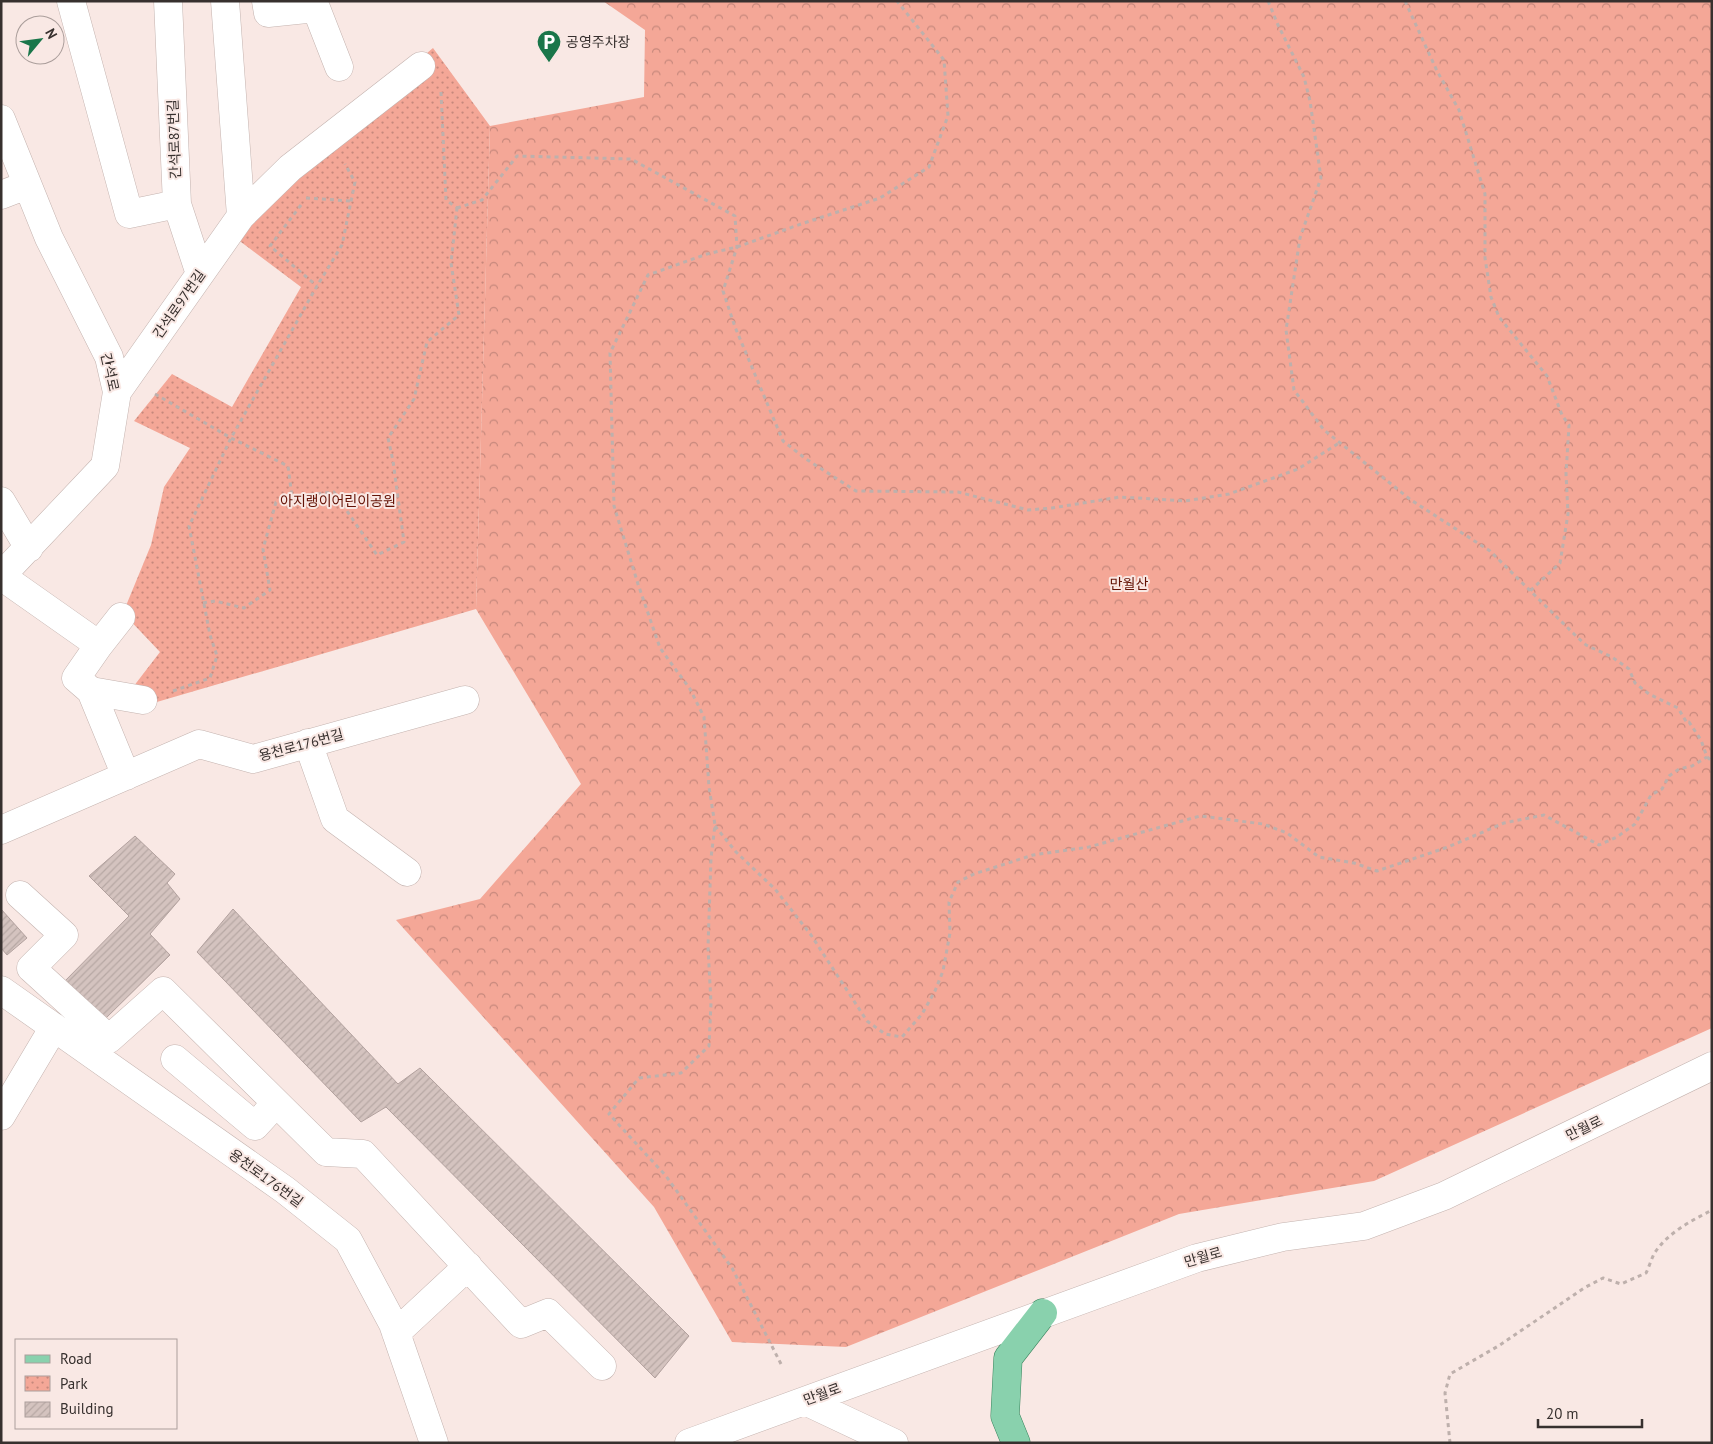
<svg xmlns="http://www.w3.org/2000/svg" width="1713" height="1444" font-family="'PT Sans','Noto Sans KR',sans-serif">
<defs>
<pattern id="forest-crowns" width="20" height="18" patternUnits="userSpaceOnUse" patternTransform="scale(1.25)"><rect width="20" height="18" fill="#f4a797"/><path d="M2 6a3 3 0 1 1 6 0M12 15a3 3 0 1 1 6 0" fill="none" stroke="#c6887c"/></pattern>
<pattern id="park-dots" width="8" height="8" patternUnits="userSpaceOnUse" patternTransform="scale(1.25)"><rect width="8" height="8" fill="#f4a797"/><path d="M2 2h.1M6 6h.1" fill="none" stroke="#c6887c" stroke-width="1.8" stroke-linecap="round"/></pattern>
<pattern id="building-hatch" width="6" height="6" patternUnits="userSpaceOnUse" patternTransform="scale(1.25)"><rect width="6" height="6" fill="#d4c3bf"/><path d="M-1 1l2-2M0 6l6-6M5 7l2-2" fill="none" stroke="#b7a8a4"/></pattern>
</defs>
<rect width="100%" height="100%" fill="#f9e8e4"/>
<path fill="url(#forest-crowns)" d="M603,1h1109v1027l-338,153 -195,33 -333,133 -114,-5 -78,-135 -258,-287 84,-21 101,-115 -105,-175 14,-483 154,-29 1,-67z"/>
<path fill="url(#park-dots)" d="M433,48l57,78 -14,483 -326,95 -20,-13 30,-39 -37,-39 28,-68 13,-58 26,-39 -56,-27 38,-47 60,33 69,-120 -64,-48 53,-71z"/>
<path fill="url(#building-hatch)" stroke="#b2a19e" d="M135,836l40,38 -8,9 13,16 -30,35 20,21 -68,67 -40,-38 67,-68 -40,-40z
M1,909l26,29 -20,17 -6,-7z
M233,909l165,175 22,-16 269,268 -34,42 -269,-271 -25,15 -164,-170z"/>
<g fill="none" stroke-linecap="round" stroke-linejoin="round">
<defs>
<path id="minor" d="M71,1l58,213 48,-10
M168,1l9,203 23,70
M225,1l16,215
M266,1l2,12 48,-5 23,59
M1,119l48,119 60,119 8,35 -12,74 -104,110
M1,195l26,-10
M117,392l124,-176 49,-48 131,-102
M1,501l28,47
M1,576l98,69 22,-28
M99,645l-23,33 15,13 35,85
M91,691l52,9
M308,743l27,76 72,53
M1,830l198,-86 54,15 212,-59
M20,895l44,40 -33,33 78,71 54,-48 163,161 37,2 158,170 27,-11 54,53
M1,990l284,200 63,50 45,84 41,119
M175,1059l80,67 21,-23
M1,1116l53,-89
M396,1333l72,-67
M805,1401l89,42
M689,1443l508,-185 86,-21 81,-11 80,-30 268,-130"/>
<path id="major" d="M1016,1443l-11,-27 3,-58 35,-45"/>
</defs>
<use href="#minor" stroke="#c4b3af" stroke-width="29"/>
<use href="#major" stroke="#39845d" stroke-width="29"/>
<path stroke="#beb0ac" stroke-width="3" stroke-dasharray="4 4" stroke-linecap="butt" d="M1268,1l10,24 26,52 6,24 11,77 -21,60 -14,92 8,60 30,40 87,70 79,51 84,83 12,11 26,12 17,12 6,14 14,11 29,14 9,15 2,-1 12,18 6,17 5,4
M1405,1l32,70 22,39 26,84v64l6,39 8,20 48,59 15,39 7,10 -3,49 2,40 -8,49 -30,28
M441,92l5,108 11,8
M306,198l45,3
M301,205l-31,41 47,40
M457,208l25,-8 35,-44 114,3 104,57 2,31 -14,44 12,36 48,114 23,18 50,32 102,1 70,18 24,-2 68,-11 65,4 44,-7 69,-25 41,-26
M155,394l76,44 57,28 4,31 42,-5 43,63 27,-13 -11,-81 -5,-23 26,-39 13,-57 32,-27 -8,-52 6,-55
M203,603l12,-2 29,7 26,-18 -7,-41 13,-47 16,-5
M173,691l37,-13 7,-22 -7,-21 -21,-109 42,-88 86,-152 25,-41 13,-63 -10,-18
M715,826l21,26 39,37 36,46 56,86 18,13 17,3 20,-23 13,-23 8,-20 7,-38 -1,-31 9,-20 16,-8 59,-19 56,-8 111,-31 63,8 24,9 32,24 35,6 23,8 71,-24 56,-24 40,-8 55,30 18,-8 18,-13 16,-29 11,-6 7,-13 10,-7 13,-3 15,-9
M781,1364l-49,-96 -66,-92 -57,-62 30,-36 42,-5 28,-27 2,-43 -3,-56 3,-89 4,-33 -6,-38 -5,-70 -14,-28 -30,-41 -22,-64 -24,-78 -4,-153 38,-78 59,-21 30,-7 64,-23 79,-26 49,-31 19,-51 -4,-56 -47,-59
M1450,1443l-5,-50 5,-19 50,-29 84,-57 19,-10 18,6 25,-11c3,-6 5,-13 8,-19 13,-21 37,-33 58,-44"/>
<use href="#minor" stroke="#fff" stroke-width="28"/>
<use href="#major" stroke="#89d1ad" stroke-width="28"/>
</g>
<defs>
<symbol id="parking-pin" viewBox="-11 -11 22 30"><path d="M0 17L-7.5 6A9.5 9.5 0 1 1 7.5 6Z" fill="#1a764a" stroke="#f9e8e4"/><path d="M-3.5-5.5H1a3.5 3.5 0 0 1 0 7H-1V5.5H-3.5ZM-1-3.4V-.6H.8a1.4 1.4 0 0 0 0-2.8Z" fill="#fff"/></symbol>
</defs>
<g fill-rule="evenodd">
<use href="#parking-pin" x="535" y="28" width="28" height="38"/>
</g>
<g text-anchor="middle" stroke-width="4" stroke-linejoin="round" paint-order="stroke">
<g font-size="14" fill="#37302e" stroke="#f9e8e4" text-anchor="start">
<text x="566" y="47">공영주차장</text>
</g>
<g font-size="14" fill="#37302e" stroke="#f9e8e4">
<text transform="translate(174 139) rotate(-92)" y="5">간석로87번길</text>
<text transform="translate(179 304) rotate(-55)" y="5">간석로97번길</text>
<text transform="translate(110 372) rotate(77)" y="5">간석로</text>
<text transform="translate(301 745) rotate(-15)" y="5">용천로176번길</text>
<text transform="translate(1584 1128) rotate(-26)" y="5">만월로</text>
<text transform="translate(266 1178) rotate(36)" y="5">용천로176번길</text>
<text transform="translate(1203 1257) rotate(-16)" y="5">만월로</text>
<text transform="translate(822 1394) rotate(-20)" y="5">만월로</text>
</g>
<g font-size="14" fill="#641205" stroke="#f9e8e4">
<text x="338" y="506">아지랭이어린이공원</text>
<text x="1129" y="589">만월산</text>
</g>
</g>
<rect width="1713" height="1444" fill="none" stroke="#37302e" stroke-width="5"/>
<rect x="15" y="1339" width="162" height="90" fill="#f9e8e4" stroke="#ab9e9b"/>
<rect x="25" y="1355" width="25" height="8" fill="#89d1ad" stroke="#ab9e9b"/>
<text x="60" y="1364" font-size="15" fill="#37302e">Road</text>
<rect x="25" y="1376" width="25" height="15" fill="url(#park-dots)" stroke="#ab9e9b"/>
<text x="60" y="1389" font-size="15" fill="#37302e">Park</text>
<rect x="25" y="1402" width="25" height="15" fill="url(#building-hatch)" stroke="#ab9e9b"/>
<text x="60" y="1414" font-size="15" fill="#37302e">Building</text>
<g transform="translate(40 40) rotate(61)"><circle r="24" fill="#f9e8e4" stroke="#ab9e9b"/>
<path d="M0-4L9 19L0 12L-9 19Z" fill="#1a764a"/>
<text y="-8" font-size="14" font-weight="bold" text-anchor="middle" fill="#37302e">N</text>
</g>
<path d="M1538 1419v8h104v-8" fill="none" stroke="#37302e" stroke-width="2.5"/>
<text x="1546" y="1419" font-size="15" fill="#37302e" stroke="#f9e8e4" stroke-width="4" paint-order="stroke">20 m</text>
</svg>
